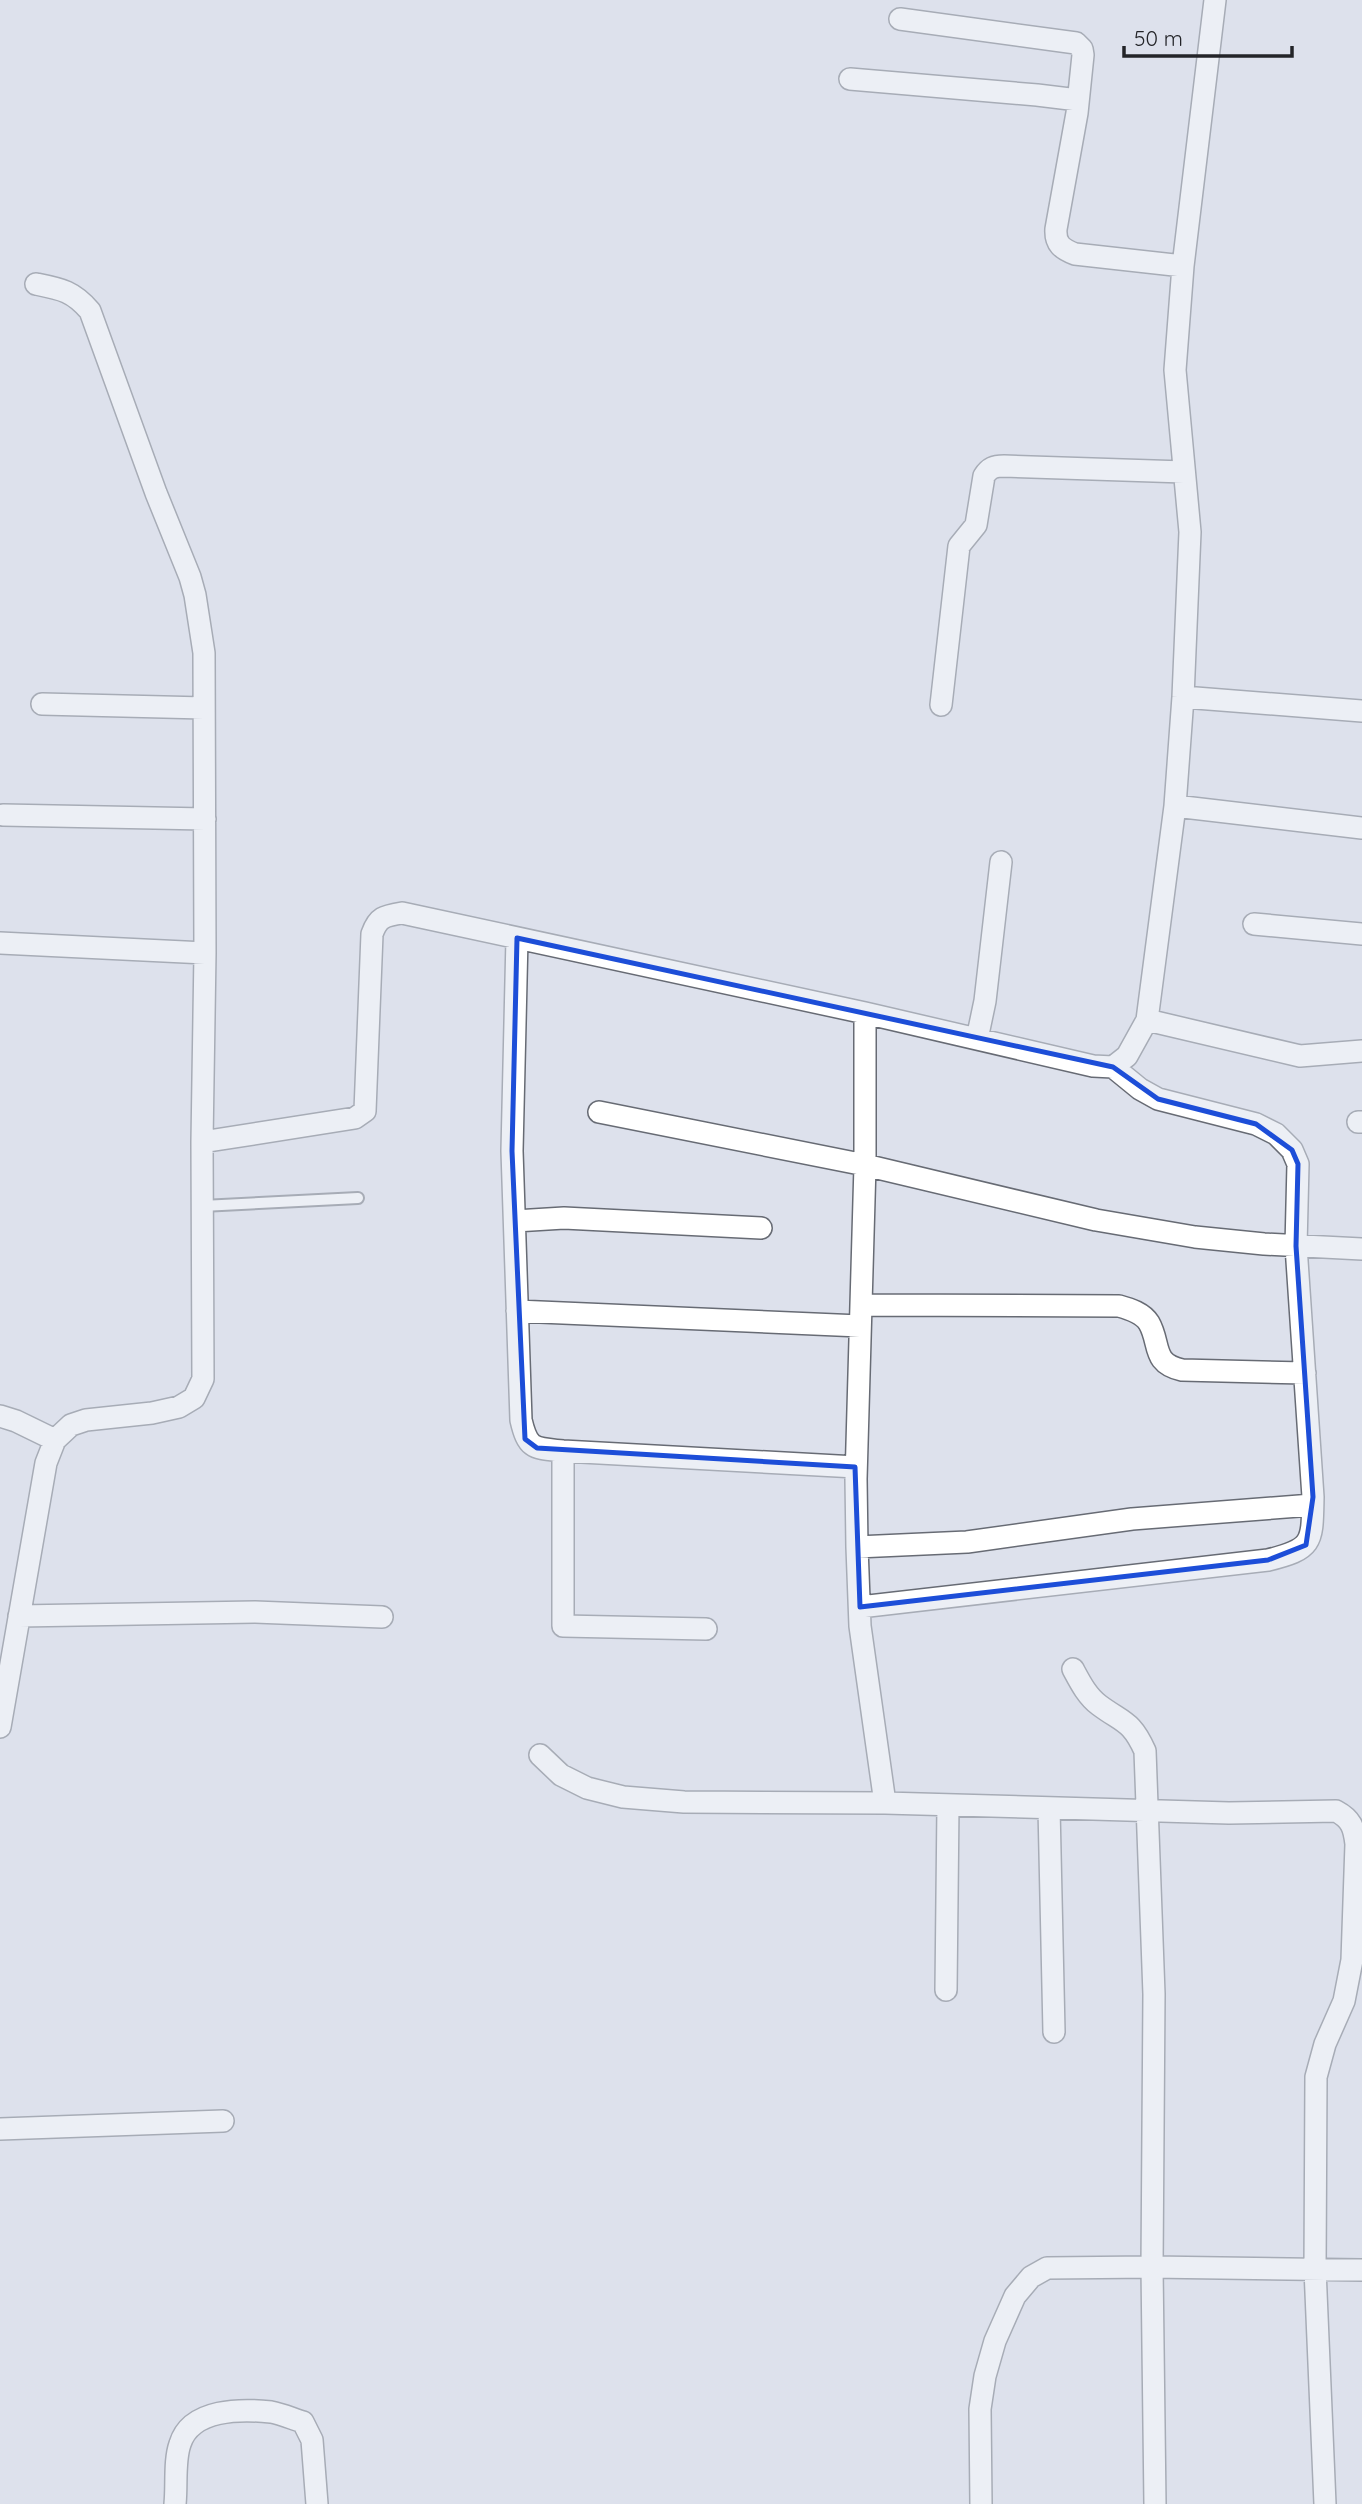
<svg xmlns="http://www.w3.org/2000/svg" width="1362" height="2504" font-family="Quicksand,sans-serif">
<rect width="100%" height="100%" fill="#dde1ec"/>
<g fill="none" stroke-linecap="round" stroke-linejoin="round">
<defs>
<path id="service" d="M202,1206l156,-8"/>
<path id="minor" d="M900,19l176,24 6,6 1,6 -6,58 -21,116c-1,15 6,20 19,25l108,12
M850,79l187,16 41,5
M36,284c25,5 37,7 54,27l66,182 34,84 5,18 9,58 1,300 -3,189
M1183,697l179,14
M42,704l162,4
M941,705l18,-159 17,-21 8,-49c5,-8 10,-10 20,-10l180,6
M1175,806l187,22
M3,815l202,4
M1254,924l108,10
M517,938l-5,213 9,269c7,30 13,28 42,31l293,16
M0,943l205,10
M865,1013v152l-9,314 1,68 3,79 25,177
M1147,1020l153,36 62,-5
M977,1039l8,-38 16,-139
M599,1112l266,53 231,55 99,17 69,7 98,5
M1358,1122h4
M515,1221l49,-3 197,10
M861,1305l258,1c11,3 24,7 30,17 12,21 2,40 33,47l123,3
M517,1311l343,15
M0,1416l16,5 39,19
M563,1451v175l143,3
M857,1547l110,-5 165,-23 180,-14
M860,1607l408,-47c46,-11 44,-18 45,-63l-17,-251 2,-82 -6,-14 -16,-16 -20,-10 -98,-25 -18,-10 -27,-22
M19,1616l236,-4 127,5
M1073,1669c7,13 14,27 26,36 24,18 32,15 46,46l9,243 -2,273 3,237
M0,1727l46,-264 9,-23 16,-15 15,-5 66,-7 27,-6 15,-9 9,-19 -1,-237 153,-24 10,-7 7,-177c6,-17 12,-18 30,-21l463,100 228,53 20,1 14,-11 20,-36 28,-214 8,-109 7,-165 -15,-162 8,-104 32,-266
M540,1755l21,20 26,13 36,9 61,5 201,1 344,10 107,-2c15,8 18,16 20,33l-4,116 -8,41 -19,43 -9,33 -1,192 10,235
M1049,1808l5,224
M946,1990l2,-185
M0,2129l223,-8
M175,2504c2,-19 -1,-43 5,-60 11,-36 62,-35 91,-32 11,2 22,7 32,10l9,18 5,64
M981,2504l-1,-95 5,-33 10,-35 20,-45 16,-19 16,-9 105,-1 210,3"/>
</defs>
<use href="#service" stroke="#676b74" stroke-width="14"/>
<use href="#minor" stroke="#676b74" stroke-width="24"/>
<use href="#service" stroke="#fff" stroke-width="10"/>
<use href="#minor" stroke="#fff" stroke-width="21"/>
</g>
<path d="M0 0H1362V2504H0ZM517,938l596,129 45,32 98,25 36,26 6,14 -2,82 17,251 -7,48 -38,15 -408,47 -5,-140 -318,-19 -12,-9 -13,-288z" fill="#dde1ec" fill-opacity=".55" fill-rule="evenodd"/>
<path fill="none" stroke="#1d4ed8" stroke-width="5" stroke-linejoin="round" d="M517,938l596,129 45,32 98,25 36,26 6,14 -2,82 17,251 -7,48 -38,15 -408,47 -5,-140 -318,-19 -12,-9 -13,-288z"/>
<path d="M1124 46v10h168v-10" fill="none" stroke="#232428" stroke-width="3.5"/>
<text x="1134" y="46" font-size="21" fill="#232428" stroke="#dde1ec" stroke-width="5" paint-order="stroke">50 m</text>
</svg>
